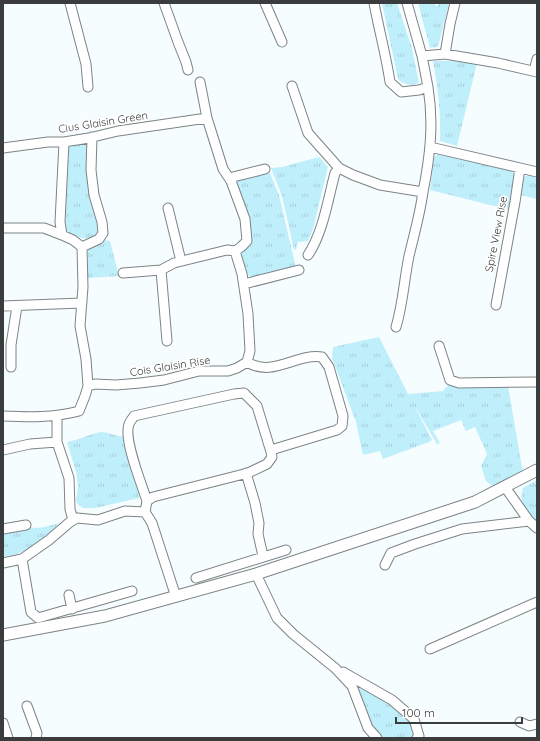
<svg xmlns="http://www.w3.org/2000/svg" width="540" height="741" font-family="Quicksand,sans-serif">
<defs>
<pattern id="grass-tufts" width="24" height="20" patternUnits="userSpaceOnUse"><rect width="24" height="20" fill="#c0effc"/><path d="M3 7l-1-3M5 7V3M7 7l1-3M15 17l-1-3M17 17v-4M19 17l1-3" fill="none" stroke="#a6ced9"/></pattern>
</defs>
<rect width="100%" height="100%" fill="#f6fdff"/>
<path fill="url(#grass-tufts)" d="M382,3h15l15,45 7,35c-8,3 -15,2 -21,-4z
M418,3h15l3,4 4,-4h9l-10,40 -2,4 -7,1z
M433,61h15l29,2 -20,83 -17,-5c1,-28 -2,-52 -7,-80z
M88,143l1,42 3,20 7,26 -2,4c-11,5 -12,4 -23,1 -4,-2 -6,-2 -8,-6l-1,-32 4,-52 2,-2z
M438,153l73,17 5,6 -6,34 -80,-20 4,-32z
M319,157l9,10 -15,62 -5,12 -10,1 -2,7 -2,1 -12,-54 -11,-28 11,-1z
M269,171l10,24 17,73 -44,9 -5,-2 -6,-15v-5l9,-30 -6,-22 -7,-18v-4l3,-2z
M530,174l7,2v23l-16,-4 3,-18z
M103,240l7,1 9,35 -31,2v-29z
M379,337l29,57 35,-3 6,-7 8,4 51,-2 15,87 -28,15 -9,-7 -5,-15 6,-12 -12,-27 -9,4 -5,-11 -28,11 7,12 -3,1 -23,-39 18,35 -3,2 -46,17 -3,-8 -17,4 -7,-33 -24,-64 1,-11z
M101,432c8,0 15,5 23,4 3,13 4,28 9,41 2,8 8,13 6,21l-44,10h-12l-5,-4 -2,-3 2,-15 -2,-14 -9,-30c12,-2 22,-8 34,-10z
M537,480v43c-10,-12 -19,-19 -14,-35z
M59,523c-11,11 -23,24 -38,29 -5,3 -12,3 -18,5v-25l26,-6c7,5 22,-1 30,-3z
M356,686l35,18 20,18 3,16h-32l-10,-11z"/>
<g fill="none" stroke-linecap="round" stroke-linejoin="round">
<defs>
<path id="minor" d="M70,3l16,61 2,23
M164,3l14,39 8,20 2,8
M265,3l17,39
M407,3l15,53 6,31
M445,54l5,-30 5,-21
M422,56l23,-2 53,9 39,9
M534,71l3,-12
M292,86l16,47 31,35 14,7 27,10 43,7c7,-35 11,-69 5,-105l-9,3 -18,2 -11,-10c-4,-27 -11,-52 -16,-79
M430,147l107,25
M3,148l45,-6h16l25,-4 29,-7 89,-13
M229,178l36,-9
M168,208l13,53
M3,228h41l18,7
M82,247l17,-8 4,-6 -1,-11 -8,-27 -3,-25 1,-33
M308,255c15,-22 20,-56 27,-82l4,-5
M161,270l6,71
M123,273l38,-3 13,-7 53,-13 8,1
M244,284l55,-14
M496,305l19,-103 5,-34
M3,306l79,-3
M396,327c7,-23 8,-47 13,-71 5,-21 11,-42 14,-64
M439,346l11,34 9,3 78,-1
M247,362c26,16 49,-9 75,-5l7,10 14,49 -1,10 -5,4 -66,20
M11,367v-22l6,-39
M88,386l7,-2 21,1 24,-2 24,-3 35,-9h29l9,-3 10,-6 3,-11 -2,-37 -6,-40 -7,-23 6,-4 6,-6 -2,-22 -14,-38 -8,-12 -16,-51 -7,-36
M3,416c25,1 51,2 76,-5l6,-15 3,-10 -2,-27 -6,-33 3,-39 -1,-40 -9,-7 -11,-5 -2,-13 4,-80
M57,416v26l12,36 1,31 3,11
M3,450l27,-6 27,-2
M246,473l9,30 4,20 -1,11 5,22
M505,487l24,34 8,7
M145,512l2,-11 6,-4 95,-24 19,-9 5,-7 -1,-5 -14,-46 -13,-13 -10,1 -100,22c-1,2 -4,5 -5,8 -6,15 13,61 18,77
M3,529l23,-4
M3,563l19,-4
M385,565l6,-12 24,-9 47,-15 67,-8
M256,574l21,44 16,16 42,34 17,18 16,42 9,10
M196,578l90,-28
M132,591l-94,27 -7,-6 -9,-53 27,-19 21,-18 7,-4 21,2 27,-9 20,1 7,11 24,74
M69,595l3,14
M430,649l107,-47
M343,672l49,28 22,19 5,17 -2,2
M27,706l10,27 -1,5
M520,722l9,4 8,-2
M3,723l5,15"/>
<path id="tertiary" d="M3,635l102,-19 151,-42 219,-72 62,-32"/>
</defs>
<use href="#minor" stroke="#7d8385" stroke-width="11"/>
<use href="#tertiary" stroke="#7d8385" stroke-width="13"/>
<use href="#minor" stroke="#fff" stroke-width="9"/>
<use href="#tertiary" stroke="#fff" stroke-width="11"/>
</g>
<g text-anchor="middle" stroke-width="3.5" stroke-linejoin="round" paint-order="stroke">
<g font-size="11" fill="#3a3c3d" stroke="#fff">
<text transform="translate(103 122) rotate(-9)" y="4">Cius Glaisin Green</text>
<text transform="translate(496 234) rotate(-79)" y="4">Spire View Rise</text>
<text transform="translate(170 366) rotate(-9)" y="4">Cois Glaisin Rise</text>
</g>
</g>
<rect width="540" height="741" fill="none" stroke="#3a3c3d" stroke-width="8"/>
<path d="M396 717v6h126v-6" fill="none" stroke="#3a3c3d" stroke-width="2"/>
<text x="402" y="717" font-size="12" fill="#3a3c3d" stroke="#ffffff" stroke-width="3" paint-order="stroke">100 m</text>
</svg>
